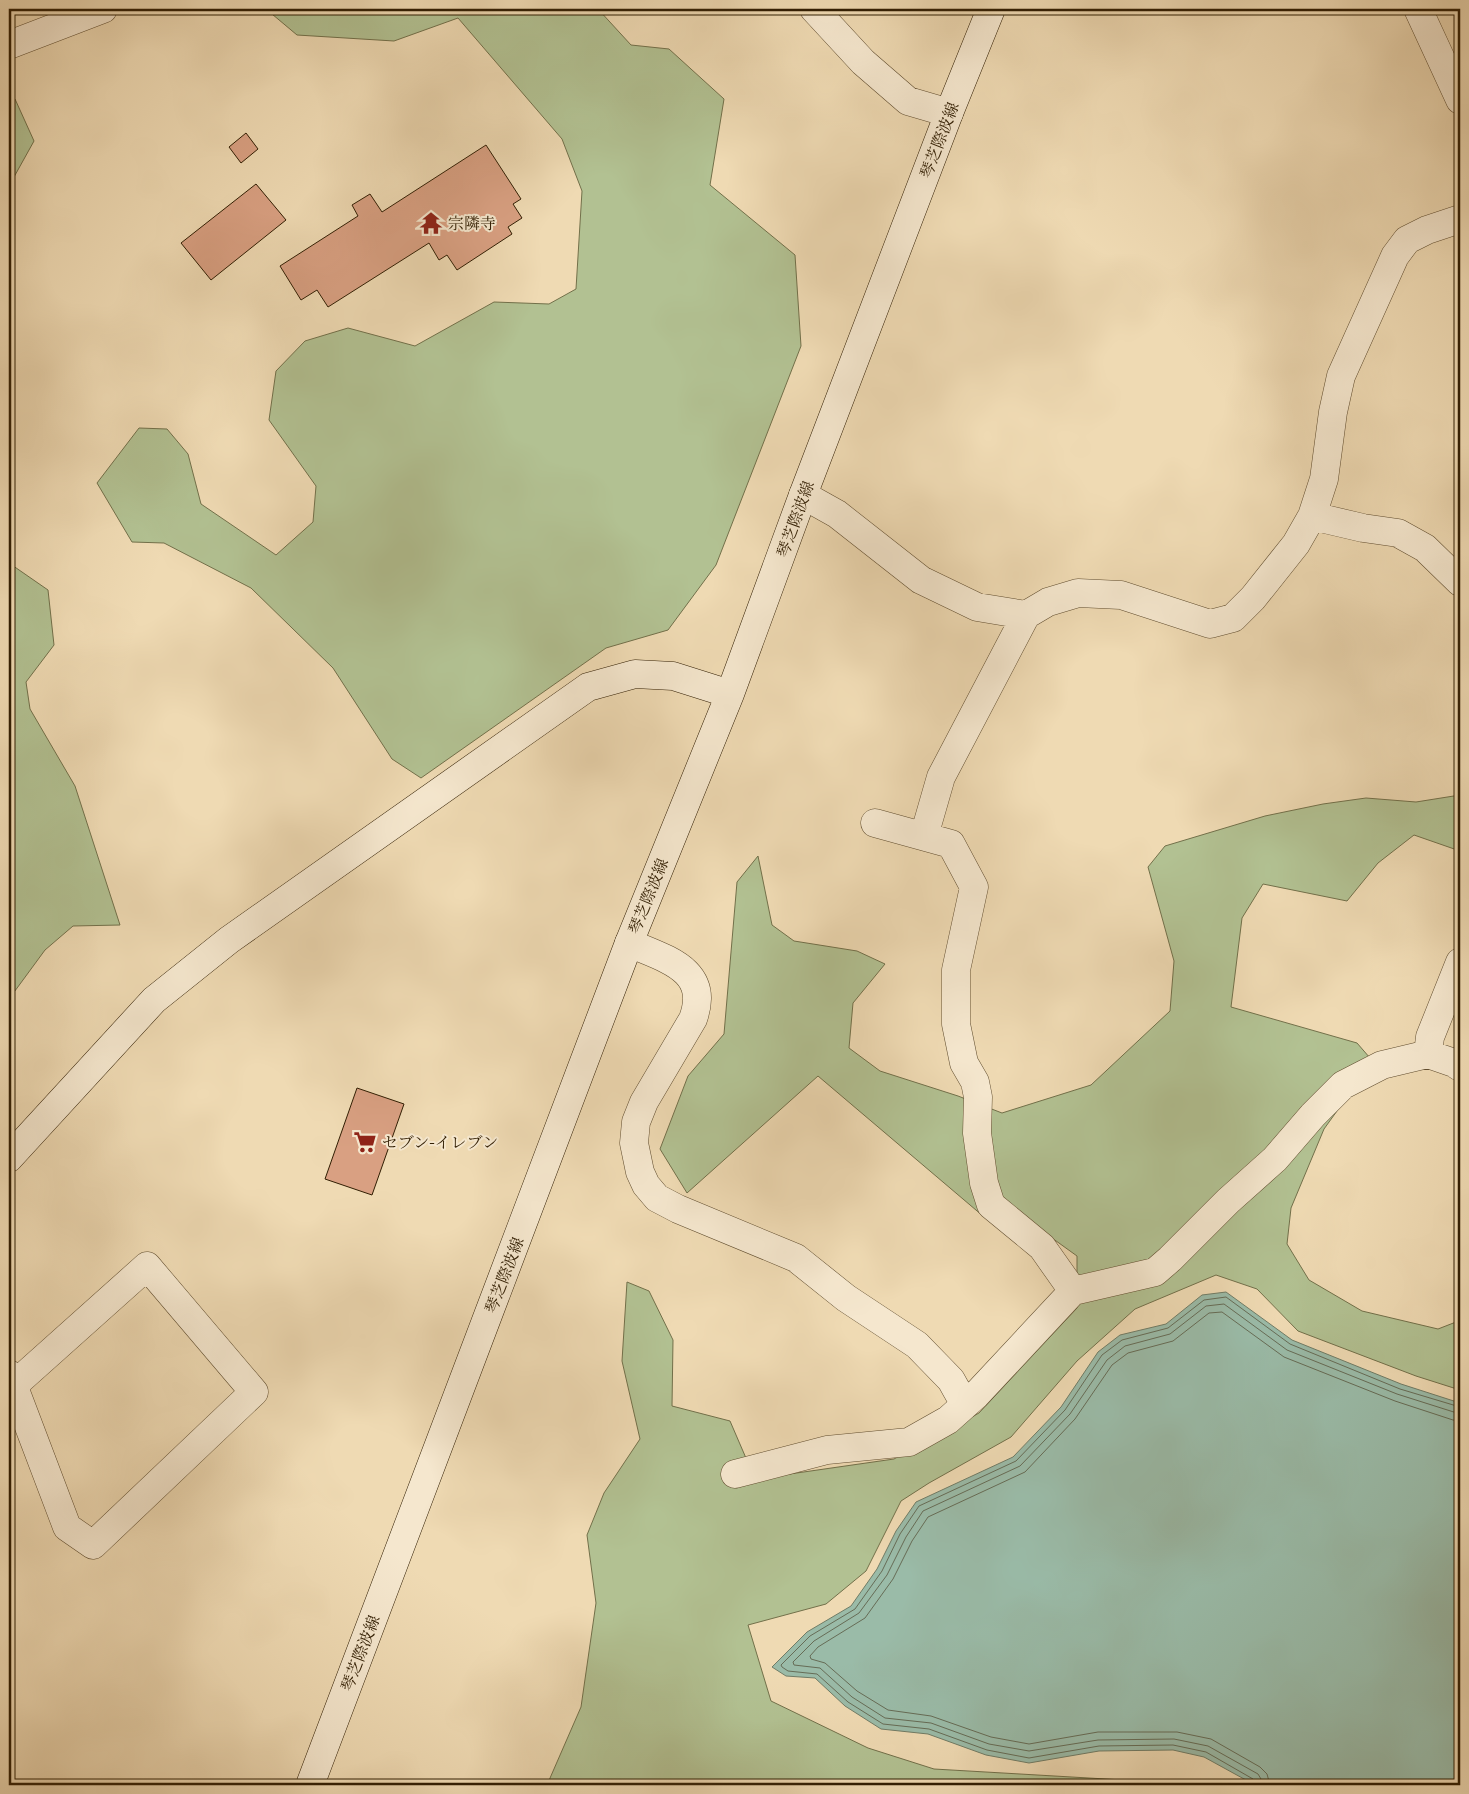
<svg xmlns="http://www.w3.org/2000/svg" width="1469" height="1794" font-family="'Gentium Book Plus','Noto Serif JP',serif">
<rect width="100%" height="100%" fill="#efdab3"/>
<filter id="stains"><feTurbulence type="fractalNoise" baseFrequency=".004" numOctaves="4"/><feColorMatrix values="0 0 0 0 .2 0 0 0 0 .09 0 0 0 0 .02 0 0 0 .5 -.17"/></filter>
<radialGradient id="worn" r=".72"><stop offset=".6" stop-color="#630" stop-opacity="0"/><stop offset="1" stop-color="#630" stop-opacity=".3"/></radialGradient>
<path fill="#b2c192" stroke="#72704a" d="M266,9h332l33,36 38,4 55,50 -14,86 85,70 6,91 -85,219 -48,65 -62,18 -185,130 -29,-19 -59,-91 -82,-80 -87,-45 -32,-1 -35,-59 42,-55 28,1 21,25 13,50 75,51 37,-33 3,-36 -47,-66 7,-49 29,-30 43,-13 67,18 79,-44 55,2 27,-15 6,-98 -20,-52 -104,-121 -64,23 -97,-6z
M9,99h6l19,42 -25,45z
M9,563l39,27 6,55 -28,37 4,27 45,77 45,139 -47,1 -28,24 -36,49z
M1460,795v56l-46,-16 -36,28 -31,38 -84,-17 -21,34 -11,89 126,36 13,15 -28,46 -18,25 -33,79 -4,36 22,36 53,31 76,18 18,-7 4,2v66l-44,-14 -118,-45 -41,-42 -41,-14 -81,34 -58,52 -66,76 -82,46 -28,18 -35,70 -40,33 -78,21 23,76 97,47 66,21 275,16h-662l34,-78 15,-104 -9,-68 17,-42 36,-54 -18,-78 5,-79 22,9 24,49 -1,66 58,15 25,58 139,-20 85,-46 98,-105v-52l-50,-36 -44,-4 -165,-140 -131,117 -27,-44 28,-73 36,-42 13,-152 21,-26 14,69 22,16 63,10 28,13 -32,39 -4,45 31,23 78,25 44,17 89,-28 79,-74 4,-50 -26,-94 17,-21 100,-30 58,-12 43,-6 50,4z"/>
<path fill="#9abba8" stroke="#707c66" d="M1226,1292l66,48 109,44 59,19v382h-205l-51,-28 -31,-7 -74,1 -70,12 -43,-8 -58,-21 -47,-5 -36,-23 -30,-28 -29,-2 -14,-9 35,-35 44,-26 26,-37 19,-38 20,-29 97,-45 48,-50 37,-55 22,-17 46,-11 36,-29z"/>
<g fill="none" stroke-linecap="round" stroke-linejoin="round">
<path stroke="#666c56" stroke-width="1" d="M1256,1785l-3,-6 -47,-27 -33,-7 -74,1 -70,12 -42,-8 -58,-21 -46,-5 -35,-22 -31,-28 -29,-3 -6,-4 -1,-2 29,-29 45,-27 27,-38 18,-37 19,-28 97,-45 49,-51 37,-55 20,-15 46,-12 36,-28 22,-3 64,47 110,45 60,18
M1262,1785l-1,-6 -3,-5 -50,-28 -34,-7 -76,1 -69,11 -40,-7 -58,-21 -46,-5 -33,-21 -32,-29 -26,-3 -1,-3 21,-21 45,-28 28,-38 19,-38 17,-26 97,-45 50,-52 37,-54 18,-14 45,-12 36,-28 18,-2 63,46 110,44 63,20
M1270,1785l-3,-11 -7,-7 -49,-28 -34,-7h-79l-69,12 -38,-7 -60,-21 -43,-6 -31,-19 -32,-28 -14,-4 -1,-3 8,-9 47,-29 28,-39 19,-38 16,-24 97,-45 50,-53 37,-54 16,-12 45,-12 36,-28 13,-1 62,45 111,44 58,19 7,1"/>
</g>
<path fill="#d9a082" stroke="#311e03" d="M246,133l12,16 -17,14 -12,-16z
M486,145l35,54 -8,5 9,14 -14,9 4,7 -55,36 -10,-15 -8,5 -10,-17 -101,64 -11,-17 -16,10 -21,-34 78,-50 -6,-11 18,-11 12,18z
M256,184l30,36 -75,60 -30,-37z
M357,1088l47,16 -32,91 -47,-16z"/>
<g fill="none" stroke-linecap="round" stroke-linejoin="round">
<defs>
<path id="street" d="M814,9l49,53 45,39 41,12
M1418,9l42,91
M9,45l94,-36
M803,495l34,19 84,66 56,27 49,8 22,-13 30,-9 43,2 89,29 23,-6 20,-20 43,-54 16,-28 12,-37 9,-67 8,-36 54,-120 12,-16 20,-10 33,-11
M1312,516l51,12 35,5 27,15 35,34
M875,823l76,21 23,43 -18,83v54l8,39 11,19 3,15 -1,36 7,50 7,22 51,42 31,44
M924,836l17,-59 85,-162
M629,943c36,16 82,26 64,76l-49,83 -8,20 -2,21 6,29 6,13 11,13 21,11 118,49 50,40 71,47 34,35 14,25
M1460,962l-30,75 -2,17 26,9 6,4
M9,1374l58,153 26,18 161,-153 -107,-126 -133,119
M735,1474l92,-24 82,-8 39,-22 28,-25 97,-104 82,-19 15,-13 58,-58 47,-42 38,-44 30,-30 39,-20 46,-11"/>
<path id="secondary" d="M9,1158l145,-158 75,-60 359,-253 47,-13 38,2 57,18
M310,1785l319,-842 101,-249 73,-199 146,-382 42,-104"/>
</defs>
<use href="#street" stroke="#604d2f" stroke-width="29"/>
<use href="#secondary" stroke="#311e03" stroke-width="29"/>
<use href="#street" stroke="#f5e7ce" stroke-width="28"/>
<use href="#secondary" stroke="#f5e7ce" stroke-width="28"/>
</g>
<defs>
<symbol id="temple-bare" viewBox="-9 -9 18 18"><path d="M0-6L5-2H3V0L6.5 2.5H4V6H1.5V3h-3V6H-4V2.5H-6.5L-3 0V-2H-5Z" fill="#8f2418" stroke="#f5e7ce" stroke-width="2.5" paint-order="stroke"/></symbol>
<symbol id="supermarket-bare" viewBox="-9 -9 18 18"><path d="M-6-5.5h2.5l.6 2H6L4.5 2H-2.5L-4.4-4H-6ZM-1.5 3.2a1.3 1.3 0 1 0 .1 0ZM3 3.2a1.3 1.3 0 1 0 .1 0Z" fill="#8f2418" stroke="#f5e7ce" stroke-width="2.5" paint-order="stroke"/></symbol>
</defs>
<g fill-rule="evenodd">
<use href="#temple-bare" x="415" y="207" width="32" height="32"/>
<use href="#supermarket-bare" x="349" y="1126" width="32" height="32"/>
</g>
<g text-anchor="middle" stroke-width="4" stroke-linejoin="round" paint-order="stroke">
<g font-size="16" fill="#311e03" stroke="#f5e7ce">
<text transform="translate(939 140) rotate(-69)" y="6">琴芝際波線</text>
<text transform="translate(795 519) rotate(-70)" y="6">琴芝際波線</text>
<text transform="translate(648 896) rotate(-68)" y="6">琴芝際波線</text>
<text transform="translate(504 1275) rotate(-69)" y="6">琴芝際波線</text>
<text transform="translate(360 1653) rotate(-69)" y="6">琴芝際波線</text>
</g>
<g font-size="16" fill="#311e03" stroke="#f5e7ce" text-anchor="start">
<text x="448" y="229">宗隣寺</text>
<text x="382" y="1148">セブン-イレブン</text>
</g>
</g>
<rect width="1469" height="1794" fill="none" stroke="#efdab3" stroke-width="30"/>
<rect x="10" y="10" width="1449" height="1774" fill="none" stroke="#311e03" stroke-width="2.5"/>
<rect x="15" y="15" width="1439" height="1764" fill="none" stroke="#311e03"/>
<rect width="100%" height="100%" filter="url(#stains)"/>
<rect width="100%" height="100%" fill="url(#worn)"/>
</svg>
